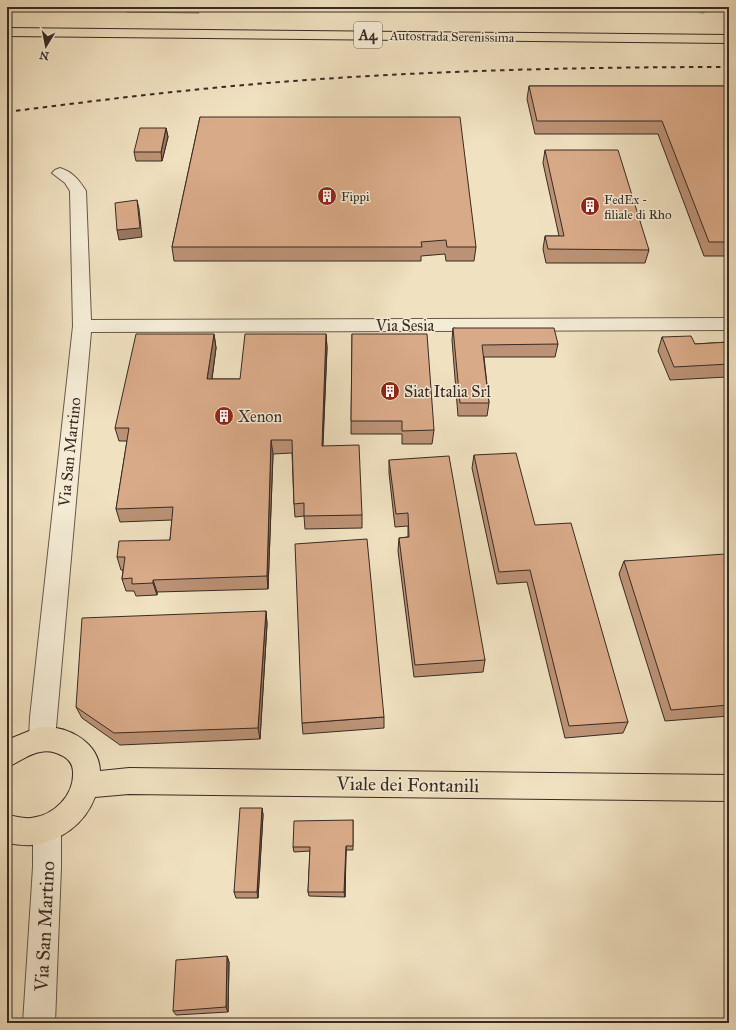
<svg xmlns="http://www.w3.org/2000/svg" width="736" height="1030" font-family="'IM FELL Great Primer',serif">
<rect width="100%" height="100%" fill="#f0e1c0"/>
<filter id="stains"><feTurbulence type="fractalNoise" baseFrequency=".005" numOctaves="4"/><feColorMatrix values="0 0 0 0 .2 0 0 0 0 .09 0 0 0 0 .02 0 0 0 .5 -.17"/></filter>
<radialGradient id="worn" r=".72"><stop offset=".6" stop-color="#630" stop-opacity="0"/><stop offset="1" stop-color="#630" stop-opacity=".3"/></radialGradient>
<path fill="#bcc291" stroke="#7a765a" d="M128,7h68l3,6 -73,-1z
M673,7h56v4h-50z"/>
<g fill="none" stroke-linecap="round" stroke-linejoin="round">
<path fill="#9bbead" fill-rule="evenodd" d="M692,7h12l4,4 -5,3 -4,-1z"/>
<defs>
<path id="minor" d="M60,168c13,4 19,12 26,23l5,129 638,-2v12l-638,2 -36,407 -4,9 -9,3 -9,-3 -4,-9 1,-22 43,-391 -3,-135 -5,-8 -13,-10 3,-3z
M47,815l10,4 4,10v38l-6,156h-32l10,-156v-38l4,-10z"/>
<path id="major" d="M39,727c27,-2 60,14 61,44l29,-3 600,7v26l-600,-7 -34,3c-10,27 -35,45 -63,48 -8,1 -17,-1 -25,-2v-28c8,1 17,4 24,3 23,-2 43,-23 42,-45 0,-8 -3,-13 -10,-17 -8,-4 -14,-6 -23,-4 -12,2 -22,11 -33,15v-27z"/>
<path id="highway" d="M7,28l722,7v8l-722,-7z"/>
</defs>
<use href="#minor" stroke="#67584a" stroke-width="2"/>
<use href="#major" stroke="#392a23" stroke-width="2"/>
<use href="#highway" stroke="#392a23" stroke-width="2"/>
<use href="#minor" fill="#f5ecd6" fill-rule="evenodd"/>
<use href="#major" fill="#f0e1c0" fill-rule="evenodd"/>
<use href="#highway" fill="#f0e1c0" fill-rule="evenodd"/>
<path stroke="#392a23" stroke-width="2" stroke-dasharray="4.5 4.5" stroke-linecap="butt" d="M7,112c100,-13 200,-25 300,-32 141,-10 281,-13 422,-13"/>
</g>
<path fill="#bb9275" stroke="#392a23" d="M529,86h200v170h-25l-46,-122h-123l-8,-35z
M200,117l276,130 -2,14h-28l-1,-7 -24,2v5h-247l-2,-14z
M166,128l2,9 -6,24h-26l-2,-9z
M545,150l104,100 -4,13h-99l-3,-14 2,-13h14l-16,-73z
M453,328l105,16 -3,13h-71l5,46 -2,13h-29l-6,-76z
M214,334l2,14 -4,31h28l86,-45 1,14 -4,98 39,69v13l-57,1 -1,-13 -9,1 -1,-13 -2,-51 -19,1 -5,135 -111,3v3l-21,1 -2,-5h-8l-4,-12 1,-9h-2l-4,-13 53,-17 2,-20 -52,2 -4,-13 11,-68h-8l-4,-13z
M352,334l82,96 -2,14h-30v-10h-51z
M662,337l33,7 34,-2v40l-2,-5 -57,3 -12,-29z
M474,455l61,70 93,197 -5,11 -58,5 -38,-156 -30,2 -25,-116z
M389,460l96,200 -2,12 -69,5 -16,-126 1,-13 9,-1v-11l-13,1 -6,-54z
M624,561l105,4v151l-64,5 -46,-147z
M266,611l1,13 -7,115 -140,6 -38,-27 -6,-11z
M384,717v11l-81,6 -1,-11z
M262,808l1,7 -5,83h-22l-2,-6z
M353,820v30h-7l-1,47 -36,-1 -1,-4 2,-41 -16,1 -1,-5z
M227,956l2,6 -1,50 -52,3 -3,-4z"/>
<path fill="#98775f" stroke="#392a23" d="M166,128l2,9 -6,24 -1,-9z
M137,200l2,9 3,28 -23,3 -2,-10z
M214,334l2,14 -6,44 -3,-13z
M326,334l1,14 -5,111v-13z
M271,440l2,14 -5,135 -1,-13z
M153,580l4,12v3l-4,-12z
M266,611l1,13 -7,115 -2,-11z
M262,808l1,7 -5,83 -1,-6z
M346,846v4l-1,47 -1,-5z
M227,956l2,6 -1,50 -2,-5z"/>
<path fill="#d9aa88" stroke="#392a23" d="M529,86h200v156h-20l-47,-121h-125z
M200,117h260l16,130h-29l-1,-7 -25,2 1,5h-250z
M140,128h26l-5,24h-27z
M545,150h73l31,100 -101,-1 -3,-13h19z
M137,200l3,28 -23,2 -2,-27z
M453,328h101l4,16 -76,1 7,58h-29z
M136,334h78l-7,45h33l5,-45h81l-4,112 37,-1 3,70 -58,1v-13l-10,1 -2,-64h-21l-4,136 -114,4v3l-21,1v-6l-10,1 3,-22h-8l2,-16 51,-1 3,-33 -57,2 13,-81h-14z
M352,334h75l7,96 -32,1v-10h-51z
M691,336l4,8 34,-2v22l-55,3 -12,-30z
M516,453l19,72 36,-2 57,199 -59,4 -39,-156 -31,2 -25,-117z
M449,456l36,204 -70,5 -16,-127 10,-1 -1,-24 -12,1 -7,-54z
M367,539l17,178 -82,6 -7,-179z
M725,554l4,11v140l-58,5 -47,-149z
M266,611l-8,117 -144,5 -38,-26 6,-89z
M240,808h22l-5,84h-23z
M353,820v26h-7l-2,46h-36l2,-45h-17l1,-26z
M227,956l-1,51 -53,4 3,-51z"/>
<defs>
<symbol id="building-disc" viewBox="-11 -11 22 22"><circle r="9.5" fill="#8f2418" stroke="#f5ecd6"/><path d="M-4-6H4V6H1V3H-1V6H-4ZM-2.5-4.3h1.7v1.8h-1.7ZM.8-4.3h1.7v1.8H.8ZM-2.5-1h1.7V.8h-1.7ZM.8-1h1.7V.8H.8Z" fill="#fff"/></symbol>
</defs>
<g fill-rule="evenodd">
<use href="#building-disc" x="316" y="185" width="22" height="22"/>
<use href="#building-disc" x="579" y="195" width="22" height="22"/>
<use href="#building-disc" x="379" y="380" width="22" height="22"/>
<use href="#building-disc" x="213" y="405" width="22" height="22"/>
</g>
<g text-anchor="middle" stroke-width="3" stroke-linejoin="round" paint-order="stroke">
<g font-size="13" fill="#392a23" stroke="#f5ecd6">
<text transform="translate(452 36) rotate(1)" y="5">Autostrada Serenissima</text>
</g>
<g font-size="13" fill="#392a23" stroke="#f5ecd6" text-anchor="start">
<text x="341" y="201">Fippi</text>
<text x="604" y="204">FedEx -<tspan x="604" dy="15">filiale di Rho</tspan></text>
</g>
<rect fill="#f5ecd6" stroke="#716459" stroke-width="1" x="354" y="22" width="28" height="26" rx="3"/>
<g font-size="15" font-weight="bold" fill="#392a23">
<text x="368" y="40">A4</text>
</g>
<g font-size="16" fill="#392a23" stroke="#f5ecd6">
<text x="405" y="331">Via Sesia</text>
<text transform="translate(69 452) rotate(-84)" y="6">Via San Martino</text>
</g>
<g font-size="16" fill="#392a23" stroke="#f5ecd6" text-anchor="start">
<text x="404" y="397">Siat Italia Srl</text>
<text x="238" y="422">Xenon</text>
</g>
<g font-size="19" fill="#392a23" stroke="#f5ecd6">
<text transform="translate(408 784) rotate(1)" y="7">Viale dei Fontanili</text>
<text transform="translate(44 926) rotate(-87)" y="7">Via San Martino</text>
</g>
</g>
<rect width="736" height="1030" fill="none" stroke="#f0e1c0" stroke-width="24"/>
<rect x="8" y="8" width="720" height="1014" fill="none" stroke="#392a23" stroke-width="2"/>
<rect x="12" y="12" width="712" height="1006" fill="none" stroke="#392a23"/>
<g transform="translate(46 46) rotate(190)" stroke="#f5ecd6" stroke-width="3" paint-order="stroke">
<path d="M0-3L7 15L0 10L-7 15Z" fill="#392a23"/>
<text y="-6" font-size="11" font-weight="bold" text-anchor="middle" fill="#392a23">N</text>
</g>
<rect width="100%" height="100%" filter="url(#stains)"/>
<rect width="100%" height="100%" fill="url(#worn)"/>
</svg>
